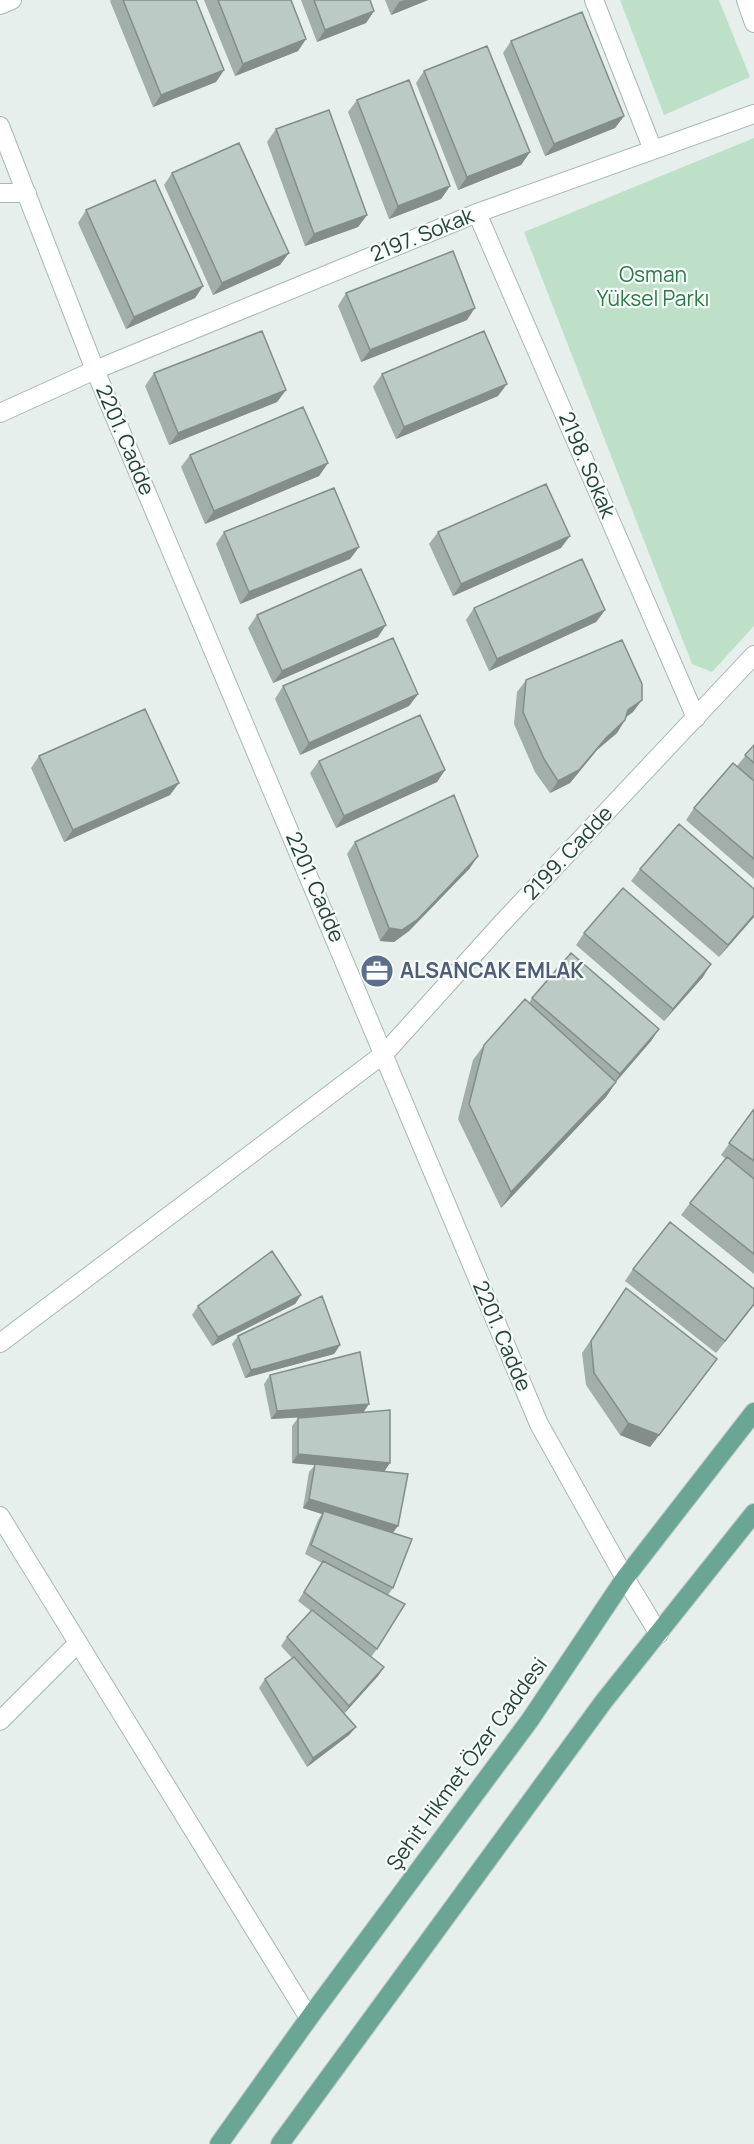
<svg xmlns="http://www.w3.org/2000/svg" width="754" height="2144" font-family="Manrope,sans-serif">
<rect width="100%" height="100%" fill="#e6efeb"/>
<path fill="#bfe0c8" d="M620,0h99l31,77 -86,38z
M754,138v488l-42,46 -20,-8 -168,-432z"/>
<g fill="none" stroke-linecap="round" stroke-linejoin="round">
<defs>
<path id="minor" d="M594,0l59,150
M746,0l8,23
M0,5l12,-5
M0,126l95,244 444,1054 86,154 34,56
M0,193h27
M477,213l219,505
M0,413l95,-43 382,-157 277,-99
M0,1343l385,-290 118,-131 251,-267
M0,1516l309,502
M0,1721l78,-78"/>
<path id="major" d="M219,2144l90,-126 221,-298 95,-142 129,-166
M280,2144l324,-443 150,-188"/>
</defs>
<use href="#minor" stroke="#a8b8b2" stroke-width="20"/>
<use href="#major" stroke="#c2cac8" stroke-width="20"/>
<use href="#minor" stroke="#fff" stroke-width="18"/>
<use href="#major" stroke="#6aa596" stroke-width="18"/>
</g>
<path fill="#a1aea9" d="M111,0h85l28,70 -8,12 -63,25 -43,-106z
M204,0h87l15,39 -8,12 -63,25z
M301,0h69l4,11 -8,12 -49,19z
M385,0h43l-37,15z
M511,41l113,75 -9,12 -70,28 -42,-103z
M424,71l106,81 -9,13 -63,25 -42,-107z
M357,100l93,86 -9,13 -52,20 -41,-107z
M276,129l91,86 -9,12 -53,19 -38,-104z
M172,173l108,92 -67,30 -49,-110z
M86,210l117,76 -8,12 -69,31 -48,-106z
M346,293l121,27 -106,42 -23,-56z
M154,373l132,17 -9,12 -108,43 -24,-59z
M382,374l116,22 -102,43 -23,-52z
M190,455l138,8 -9,13 -114,48 -24,-57z
M224,532l135,15 -9,12 -110,45 -24,-60z
M438,532l123,16 -108,48 -24,-52z
M474,608l131,2 -9,12 -107,49 -23,-51z
M257,615l121,22 -105,46 -25,-55z
M526,680l107,32 -7,5 -9,16 -20,17 -27,33 -20,10 -15,-21 -21,-48 3,-32z
M283,686l135,8 -9,12 -109,49 -25,-56z
M754,745v134l-68,-59 8,-12 43,-42z
M39,756l131,39 -106,47 -33,-74z
M319,761l126,9 -8,12 -101,46 -26,-55z
M355,842l115,26 -61,63 -15,11 -14,-1 -33,-87z
M640,869l114,48 -35,40 -88,-76z
M584,933l119,44 -39,44 -88,-76z
M532,998l127,31 -8,12 -35,41 -10,15 -105,111 -43,-89 15,-59 11,-15 45,-42z
M754,1109v165l-73,-59 9,-12 36,-44 -5,-4z
M633,1269l121,20v16l-38,48 -91,-72z
M626,1288l91,71 -67,88 -30,-12 -34,-50 -4,-32z
M301,1295l-6,9 -83,42 -20,-31 6,-9z
M238,1336l102,9 -6,9 -89,24 -13,-34z
M270,1375l94,37 20,59 9,62v55l-5,7 -11,54 -6,8 13,10 -6,9 -34,37 12,14 -7,8 -42,32 -48,-79 6,-9 27,-21 -11,-12 6,-9 24,-26 -13,-10 24,-38 -17,-9 13,-34 4,-6 -19,-6 6,-36 6,-7 -23,-2v-37l6,-8 12,-1 -39,2 -7,-35z"/>
<path fill="#838d89" d="M405,0h23l-37,15 8,-13z
M374,11l-8,12 -49,19 8,-12z
M306,39l-8,12 -63,25 8,-12z
M224,70l-8,12 -63,25 8,-12z
M624,116l-9,12 -70,28 9,-12z
M530,152l-9,13 -63,25 9,-13z
M450,186l-9,13 -52,20 9,-13z
M367,215l-9,12 -53,19 9,-12z
M289,253l-9,12 -67,30 9,-12z
M203,286l-8,12 -69,31 8,-12z
M475,308l-8,12 -106,42 9,-12z
M507,384l-9,12 -102,43 8,-12z
M286,390l-9,12 -108,43 9,-12z
M328,463l-9,13 -114,48 9,-13z
M570,536l-9,12 -108,48 8,-12z
M359,547l-9,12 -110,45 9,-12z
M605,610l-9,12 -107,49 8,-12z
M386,625l-8,12 -105,46 9,-12z
M418,694l-9,12 -109,49 9,-12z
M642,700l-9,12 -14,10 9,-12z
M625,720l-8,13 -20,17 -27,33 -20,10 8,-12z
M445,770l-8,12 -101,46 8,-12z
M179,783l-9,12 -106,47 9,-12z
M478,856l-8,12 -61,63 -15,11 -14,-1 9,-13z
M754,915v2l-35,40 9,-12z
M711,964l-8,13 -39,44 9,-12z
M659,1029l-8,12 -39,45 8,-12z
M616,1082l-10,15 -105,111 10,-16z
M301,1295l-6,9 -83,42 6,-9z
M754,1304v1l-38,48 9,-12z
M340,1345l-6,9 -89,24 6,-8z
M717,1359l-67,88 -30,-12 8,-12z
M369,1404l-6,9 -92,6 6,-8z
M298,1454l92,9 -6,9 -92,-9z
M309,1499l89,27 -6,8 -68,-23 -2,3 -19,-6z
M384,1667l-6,9 -35,39 6,-9z
M356,1727l-7,8 -42,32 6,-9z"/>
<path fill="#bbcac4" stroke="#838d89" stroke-width="1.5" d="M123,0h73l28,70 -63,25z
M218,0h73l15,39 -63,25z
M314,0h56l4,11 -49,19z
M582,12l42,104 -70,28 -43,-103z
M487,46l43,106 -63,25 -43,-106z
M409,80l41,106 -52,20 -41,-106z
M329,110l38,105 -53,19 -38,-105z
M239,143l50,110 -67,30 -50,-110z
M155,180l48,106 -69,31 -48,-107z
M453,251l22,57 -105,42 -24,-57z
M262,331l24,59 -108,43 -24,-60z
M484,331l23,53 -103,43 -22,-53z
M303,407l25,56 -114,48 -24,-56z
M546,484l24,52 -109,48 -23,-52z
M334,488l25,59 -110,45 -25,-60z
M582,559l23,51 -108,49 -23,-51z
M361,569l25,56 -104,46 -25,-56z
M393,638l25,56 -109,49 -26,-57z
M622,640l20,44v16l-14,10 -3,10 -19,18 -27,32 -21,11 -14,-22 -21,-47 3,-32z
M145,709l34,74 -106,47 -34,-74z
M420,715l25,55 -101,46 -25,-55z
M754,745v18l-9,-8z
M733,763l21,18v78l-60,-51z
M454,795l24,61 -60,63 -16,11 -13,-2 -34,-86z
M679,824l75,65v26l-26,30 -88,-76z
M623,888l88,76 -38,45 -89,-76z
M571,953l88,76 -39,45 -88,-76z
M525,999l91,83 -105,110 -42,-88 15,-59z
M754,1109v52l-25,-18z
M727,1157l27,22v75l-64,-51z
M670,1222l84,67v15l-29,37 -92,-72z
M272,1251l29,44 -83,42 -20,-31z
M626,1288l91,71 -58,76 -31,-12 -34,-50 -3,-32z
M322,1296l18,49 -89,25 -13,-34z
M360,1352l9,52 -92,7 -7,-36z
M390,1410v53l-92,-9v-36z
M315,1464l93,10 -10,52 -89,-27z
M324,1511l88,28 -19,49 -82,-43z
M323,1561l82,43 -28,45 -73,-57z
M312,1610l72,57 -35,39 -62,-69z
M294,1657l62,70 -43,31 -48,-79z"/>
<defs>
<symbol id="office-disc" viewBox="-11 -11 22 22"><circle r="9.5" fill="#5c6f8a" stroke="#f7fbf9"/><path d="M-6-3h4V-5.5h4V-3h4V5H-6ZM-1-4.5V-3h2v-1.5ZM-6 0V1H6V0Z" fill="#fff"/></symbol>
</defs>
<g fill-rule="evenodd">
<use href="#office-disc" x="358" y="952" width="38" height="38"/>
</g>
<g text-anchor="middle" stroke-width="4.5" stroke-linejoin="round" paint-order="stroke">
<g font-size="21" fill="#24423a" stroke="#f7fbf9">
<text transform="translate(422 235) rotate(-22)" y="7">2197. Sokak</text>
<text transform="translate(125 440) rotate(67)" y="7">2201. Cadde</text>
<text transform="translate(587 465) rotate(67)" y="7">2198. Sokak</text>
<text transform="translate(568 853) rotate(-47)" y="7">2199. Cadde</text>
<text transform="translate(315 887) rotate(67)" y="7">2201. Cadde</text>
<text transform="translate(502 1336) rotate(67)" y="7">2201. Cadde</text>
<text transform="translate(467 1764) rotate(-54)" y="7">Şehit Hikmet Özer Caddesi</text>
</g>
<g font-size="21" fill="#2d7a4b" stroke="#f7fbf9">
<text x="653" y="282">Osman<tspan x="653" dy="24">Yüksel Parkı</tspan></text>
</g>
<g font-size="21" font-weight="bold" fill="#4e5e75" stroke="#f7fbf9" text-anchor="start">
<text x="400" y="978">ALSANCAK EMLAK</text>
</g>
</g>
</svg>
